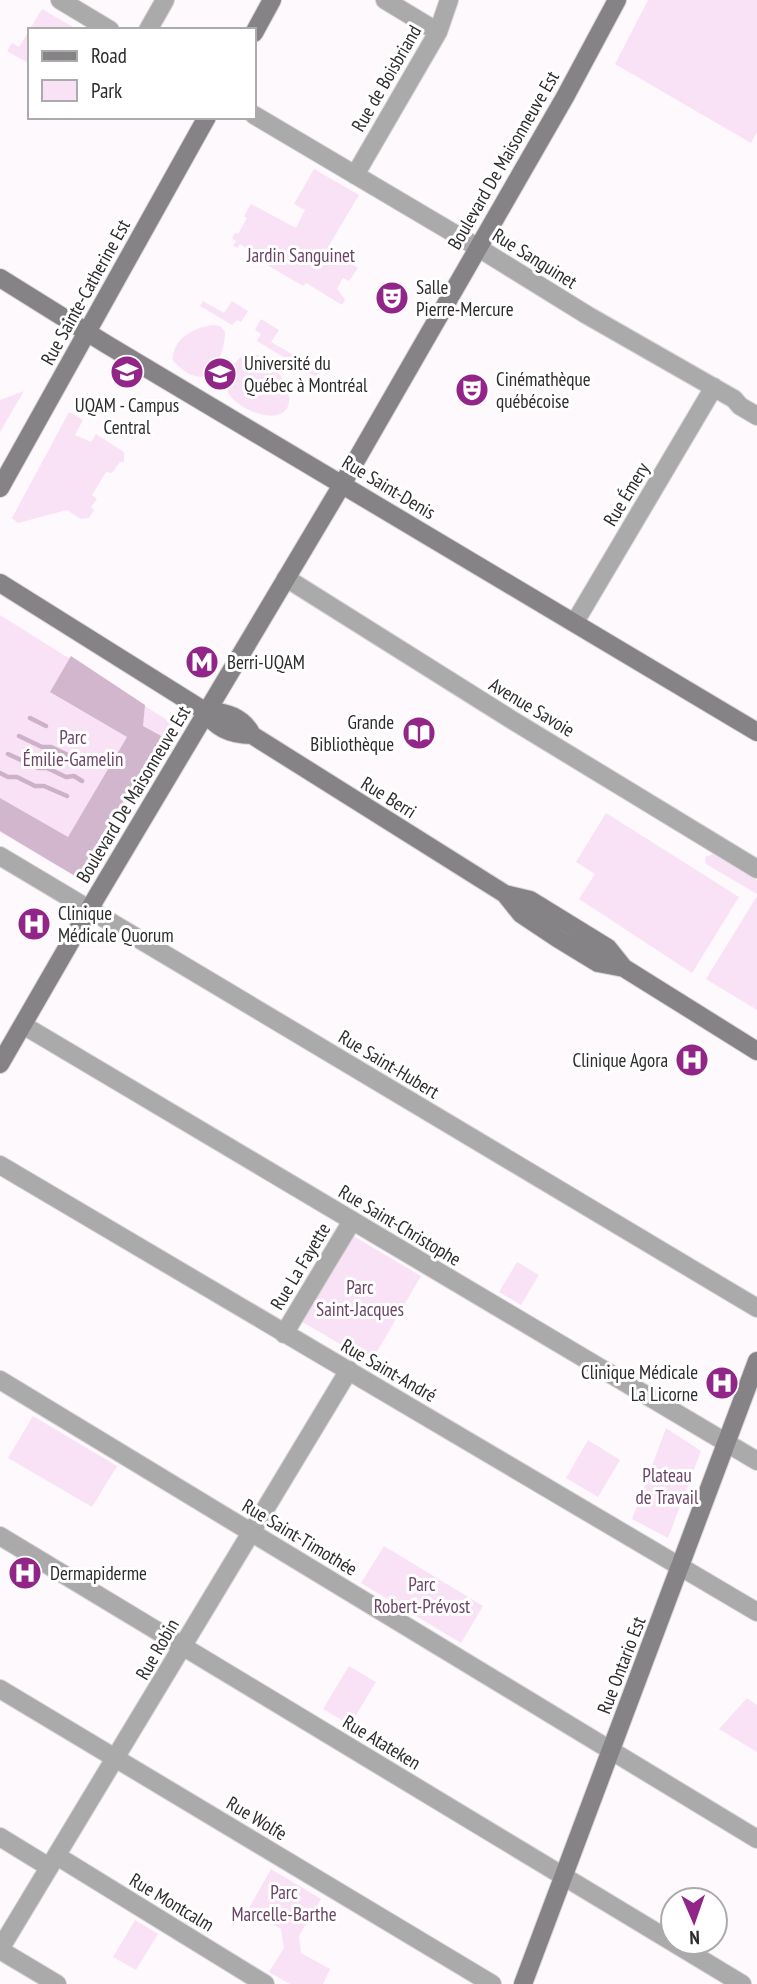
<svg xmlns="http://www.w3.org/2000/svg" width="757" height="1984" font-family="'PT Sans Narrow',sans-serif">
<rect width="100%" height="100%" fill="#fdf9fd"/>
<path fill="#fae2f6" d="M648,0h109v132l-6,11 -136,-79z
M42,9l36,21h-48v34l-23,-13 5,-8 7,4z
M314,169l45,26 -32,54 31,19 -9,13 -6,-3 -6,11 8,10 -3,6 -36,-22 -3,3 -46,-27 2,-3 -19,-12 -3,4 -4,-2 3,-5 -4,-3 3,-5 3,1 9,-16 -3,-2 7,-12 45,24 9,-18 -11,-6z
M203,301l21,12 8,-12 16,10 -7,11 -4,-2 -5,5 -32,-19z
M261,319l18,11 -8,12 49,28 -4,7 -59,-36 4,-7 -6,-4z
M214,325l6,1 5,6c0,16 -10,53 -33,43 -7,-2 -13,-9 -19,-14 -2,-21 22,-35 41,-36z
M250,353c28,5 56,55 27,62 -15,4 -45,-10 -50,-25 -5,-15 10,-34 23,-37z
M24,391l-24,41v-32z
M69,412l14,8 -8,15 16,7 5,-8 28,18v10h-4l-8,11 -6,-1 -14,23 5,4 -6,8 3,3 -5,8 -8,1 -14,-9 -49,13 -6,-5z
M0,615l172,108 -92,156 -80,-47z
M606,813l133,84 -47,76 -113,-74 16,-25 -19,-12z
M713,854l44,26v14l-51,-30 -1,-7z
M757,896v114l-51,-31z
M350,1234l71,42 -50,86 -72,-42z
M517,1262l22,13 -18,30 -22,-13z
M33,1416l84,50 -25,41 -84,-49z
M666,1428l35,23 -33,87 -36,-19z
M588,1440l32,20 -22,37 -32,-19z
M384,1546l99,60 -22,37 -100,-60z
M349,1666l27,16 -26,43 -27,-16z
M747,1698l10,7v47l-38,-23z
M271,1869l50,30 -22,37 2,17 29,16 -7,15h-33l-21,-12 15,-24 -3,-19 -33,-19z
M135,1920l23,14 -22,36 -23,-13z"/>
<path fill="#d2b6cd" d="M71,656l74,49 -2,21 20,11 -71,115 -12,27 -80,-48v-33l68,39 59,-100 -77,-45z"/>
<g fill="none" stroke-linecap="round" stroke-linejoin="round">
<path stroke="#cdb1c8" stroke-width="4.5" d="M30,718l16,8
M19,736l23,11h9l19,9 8,-1 15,7
M8,754l30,14h9l19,9 8,-1 8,5
M0,773l8,4h9l18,9h9l23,10"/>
<defs>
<path id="street" d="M60,0l50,30
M385,0l53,32
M148,30l17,-30
M254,115l223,132 110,68 147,84 6,7 17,10
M355,175l83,-143 11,-32
M286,578l226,142 245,149
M575,622l139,-235
M0,856l757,452
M23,1025l734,436
M0,1165l757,447
M284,1334l68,-113
M0,1380l757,459
M0,1536l742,448
M0,1689l492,295
M0,1837l49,30
M57,1856l208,128
M0,1949l349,-579
M0,1950l57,34"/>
<path id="secondary" d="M254,33l18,-33
M0,278l106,66 651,388
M0,488l207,-371
M0,583l206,129c10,17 26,23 46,23
M206,712c19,-2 38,6 46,23l253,159 25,6 78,48 16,20 133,83
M505,894l16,20 36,24 41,25 26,5
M0,1064l97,-168 246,-413 222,-386 52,-97
M523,1984l234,-623"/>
</defs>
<use href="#street" stroke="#d8d4d8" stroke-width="20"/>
<use href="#secondary" stroke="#d8d4d8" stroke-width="20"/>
<use href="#street" stroke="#abaaab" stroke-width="18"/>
<use href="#secondary" stroke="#858385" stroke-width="18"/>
</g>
<defs>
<symbol id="theatre-disc" viewBox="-11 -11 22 22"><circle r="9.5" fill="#912588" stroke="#fff"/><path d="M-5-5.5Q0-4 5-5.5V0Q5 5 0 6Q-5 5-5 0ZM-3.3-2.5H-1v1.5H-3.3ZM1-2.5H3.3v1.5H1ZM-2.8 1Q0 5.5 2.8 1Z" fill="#fff"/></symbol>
<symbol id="university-disc" viewBox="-11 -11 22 22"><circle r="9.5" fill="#912588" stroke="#fff"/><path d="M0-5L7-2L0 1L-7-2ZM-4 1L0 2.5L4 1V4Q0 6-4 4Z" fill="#fff"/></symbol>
<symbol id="metro-disc" viewBox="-11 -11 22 22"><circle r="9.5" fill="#912588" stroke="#fff"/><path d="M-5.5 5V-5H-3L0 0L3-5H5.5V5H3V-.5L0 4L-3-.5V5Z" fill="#fff"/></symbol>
<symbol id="library-disc" viewBox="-11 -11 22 22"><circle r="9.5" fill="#912588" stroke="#fff"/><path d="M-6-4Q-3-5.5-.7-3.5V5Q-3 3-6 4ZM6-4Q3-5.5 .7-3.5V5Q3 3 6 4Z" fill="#fff"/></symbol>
<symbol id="hospital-disc" viewBox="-11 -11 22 22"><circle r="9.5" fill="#912588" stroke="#fff"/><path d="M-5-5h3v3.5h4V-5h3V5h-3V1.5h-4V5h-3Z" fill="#fff"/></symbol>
</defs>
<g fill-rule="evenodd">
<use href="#theatre-disc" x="373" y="279" width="38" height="38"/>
<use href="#university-disc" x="108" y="353" width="38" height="38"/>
<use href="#university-disc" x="201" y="355" width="38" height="38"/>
<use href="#theatre-disc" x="453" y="371" width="38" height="38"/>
<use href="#metro-disc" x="183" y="643" width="38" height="38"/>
<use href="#library-disc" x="400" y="714" width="38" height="38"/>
<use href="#hospital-disc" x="15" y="905" width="38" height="38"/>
<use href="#hospital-disc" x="673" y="1041" width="38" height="38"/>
<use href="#hospital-disc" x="703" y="1364" width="38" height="38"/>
<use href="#hospital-disc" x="6" y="1554" width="38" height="38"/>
</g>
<g text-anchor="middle" stroke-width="6" stroke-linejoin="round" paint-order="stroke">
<g font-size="19" fill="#2e2c2d" stroke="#fff">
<text transform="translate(386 78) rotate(-60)" y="7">Rue de Boisbriand</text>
<text transform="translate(503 160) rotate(-60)" y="7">Boulevard De Maisonneuve Est</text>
<text transform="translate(535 258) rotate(32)" y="7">Rue Sanguinet</text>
<text transform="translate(85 292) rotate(-61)" y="7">Rue Sainte-Catherine Est</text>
<text transform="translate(389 487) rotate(31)" y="7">Rue Saint-Denis</text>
<text transform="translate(626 494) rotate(-59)" y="7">Rue Émery</text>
<text transform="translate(532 707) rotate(31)" y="7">Avenue Savoie</text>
<text transform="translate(133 794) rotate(-59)" y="7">Boulevard De Maisonneuve Est</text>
<text transform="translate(389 797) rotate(32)" y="7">Rue Berri</text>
<text transform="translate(389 1064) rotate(31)" y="7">Rue Saint-Hubert</text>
<text transform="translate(400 1225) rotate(31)" y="7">Rue Saint-Christophe</text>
<text transform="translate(300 1266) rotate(-59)" y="7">Rue La Fayette</text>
<text transform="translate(389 1370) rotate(30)" y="7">Rue Saint-André</text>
<text transform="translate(300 1537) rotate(31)" y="7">Rue Saint-Timothée</text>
<text transform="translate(157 1649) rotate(-60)" y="7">Rue Robin</text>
<text transform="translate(621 1665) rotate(-69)" y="7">Rue Ontario Est</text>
<text transform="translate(382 1742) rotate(31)" y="7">Rue Atateken</text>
<text transform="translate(257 1818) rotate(31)" y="7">Rue Wolfe</text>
<text transform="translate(172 1902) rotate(31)" y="7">Rue Montcalm</text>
</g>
<g font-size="19" fill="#6c4466" stroke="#fff">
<text x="301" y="262">Jardin Sanguinet</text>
<text x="73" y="744">Parc<tspan x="73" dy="22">Émilie-Gamelin</tspan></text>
<text x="360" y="1294">Parc<tspan x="360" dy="22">Saint-Jacques</tspan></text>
<text x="667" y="1482">Plateau<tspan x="667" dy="22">de Travail</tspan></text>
<text x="422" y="1591">Parc<tspan x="422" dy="22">Robert-Prévost</tspan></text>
<text x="284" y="1899">Parc<tspan x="284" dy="22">Marcelle-Barthe</tspan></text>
</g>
<g font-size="19" fill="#2e2c2d" stroke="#fff" text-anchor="start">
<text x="416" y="294">Salle<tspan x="416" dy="22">Pierre-Mercure</tspan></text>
<text x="244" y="370">Université du<tspan x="244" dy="22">Québec à Montréal</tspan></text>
<text x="496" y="386">Cinémathèque<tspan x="496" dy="22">québécoise</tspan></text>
<text x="127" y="412" text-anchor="middle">UQAM - Campus<tspan x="127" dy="22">Central</tspan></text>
<text x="227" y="669">Berri-UQAM</text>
<text x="394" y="729" text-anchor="end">Grande<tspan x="394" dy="22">Bibliothèque</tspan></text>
<text x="58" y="920">Clinique<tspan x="58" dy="22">Médicale Quorum</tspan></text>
<text x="668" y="1067" text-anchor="end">Clinique Agora</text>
<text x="698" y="1379" text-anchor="end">Clinique Médicale<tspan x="698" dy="22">La Licorne</tspan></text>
<text x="50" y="1580">Dermapiderme</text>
</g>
</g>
<rect x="28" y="28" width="228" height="91" fill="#ffffff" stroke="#ababab" stroke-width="2"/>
<rect x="42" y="51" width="35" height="10" fill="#858385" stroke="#ababab" stroke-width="2"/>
<text x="91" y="63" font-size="21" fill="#2e2c2d">Road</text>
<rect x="42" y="80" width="35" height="21" fill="#fae2f6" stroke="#ababab" stroke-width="2"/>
<text x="91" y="98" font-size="21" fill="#2e2c2d">Park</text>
<g transform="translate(694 1921) rotate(178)"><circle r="33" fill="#ffffff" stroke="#ababab" stroke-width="2"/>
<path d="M0-5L12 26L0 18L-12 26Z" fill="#912588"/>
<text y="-10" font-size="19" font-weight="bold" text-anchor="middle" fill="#2e2c2d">N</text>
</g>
</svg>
